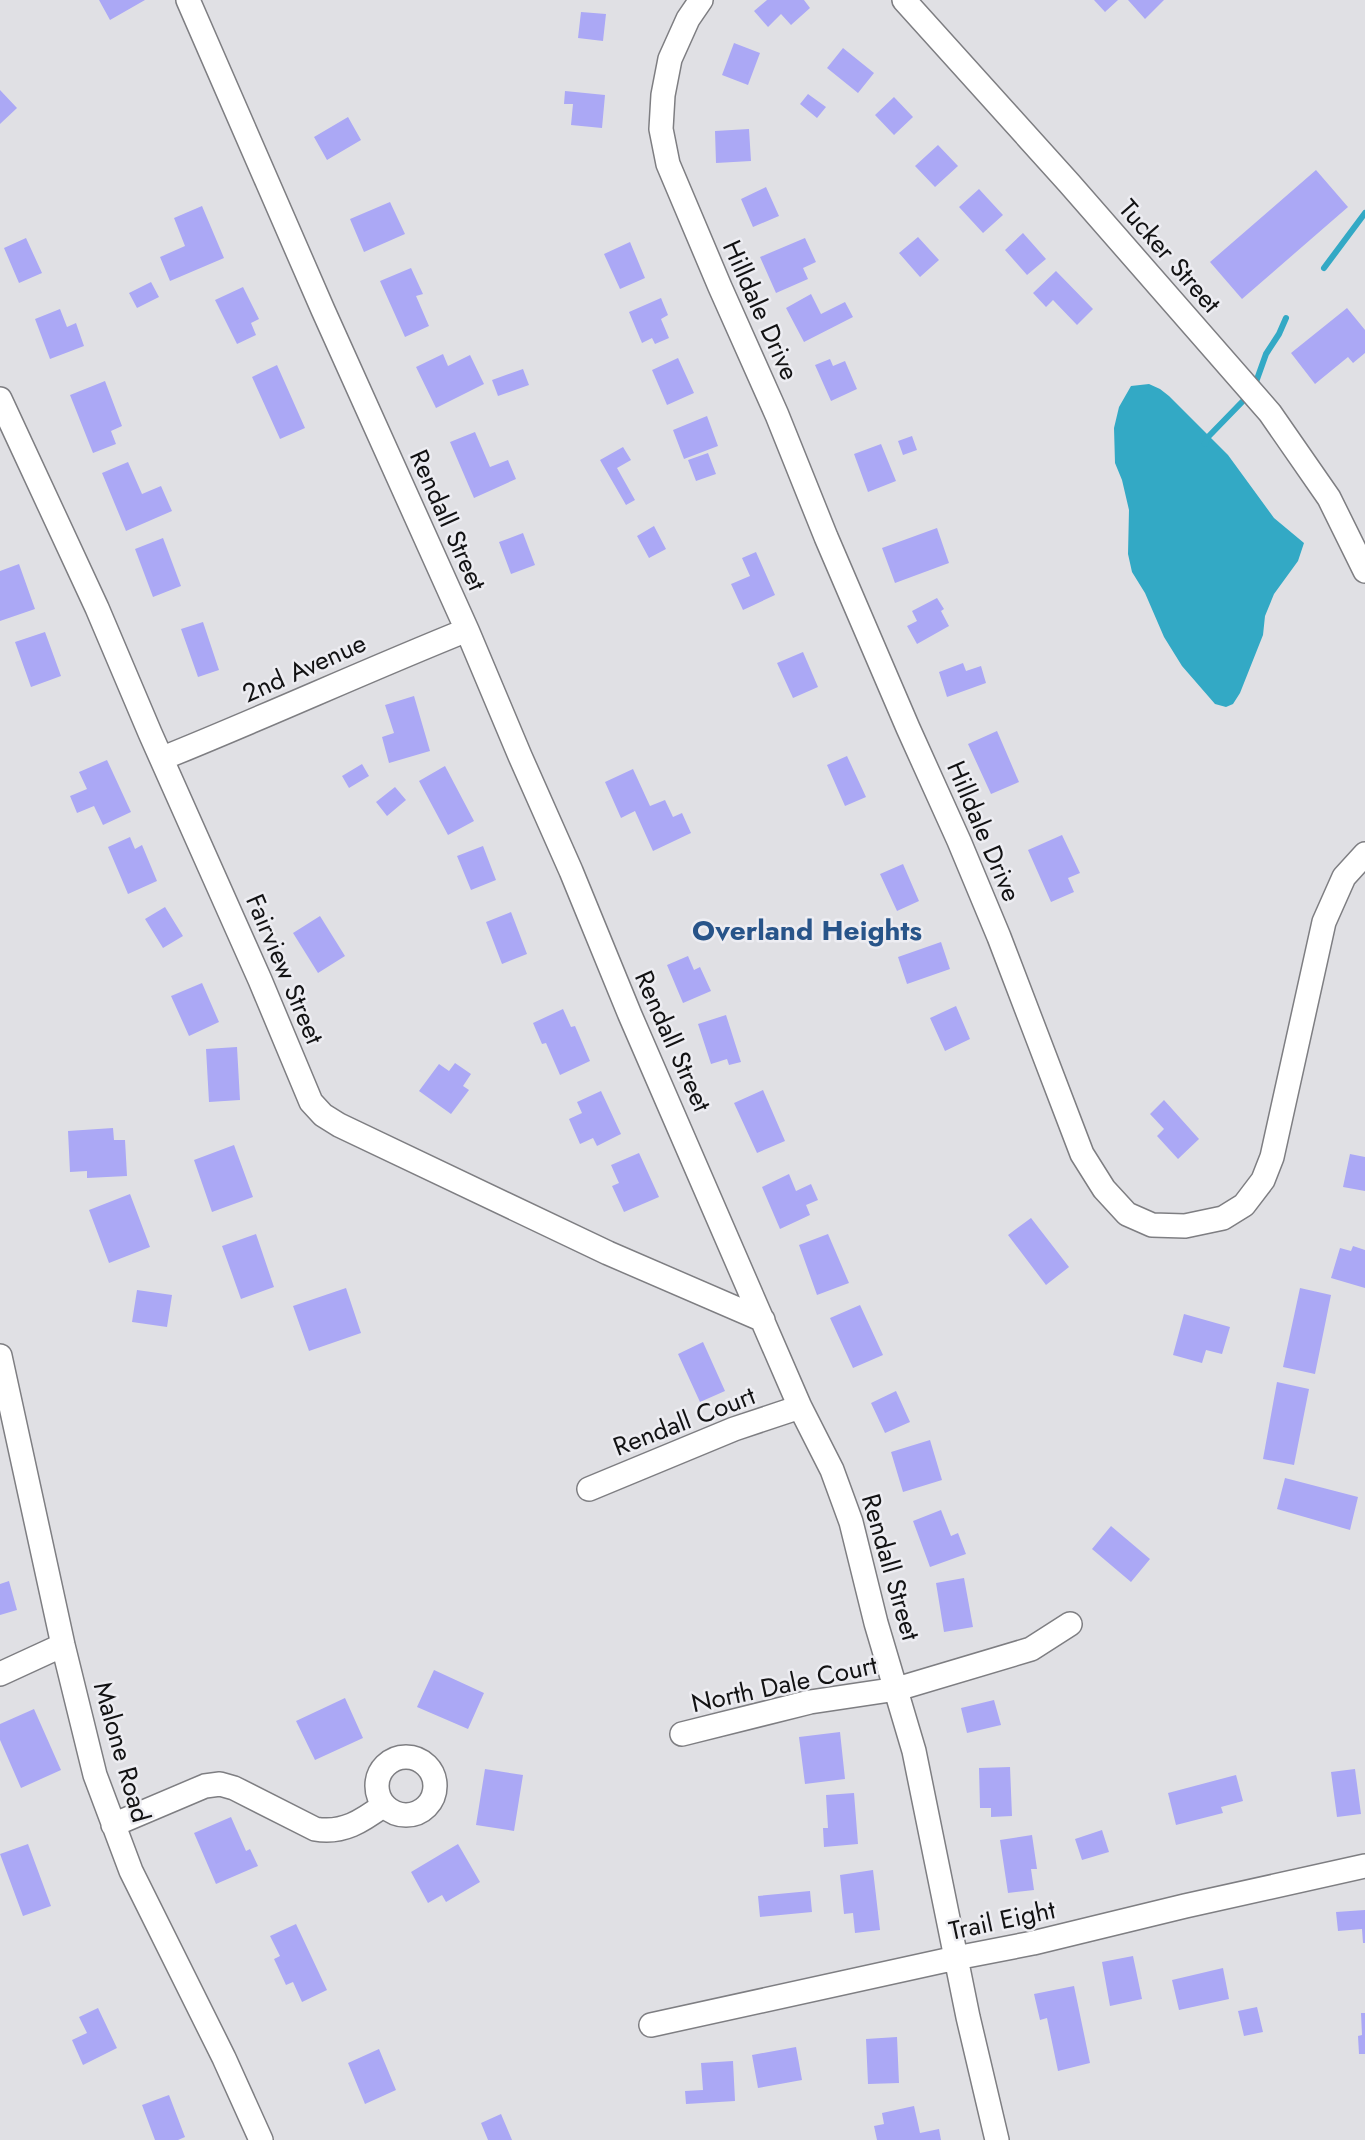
<svg xmlns="http://www.w3.org/2000/svg" width="1365" height="2140" font-family="Jost,sans-serif">
<rect width="100%" height="100%" fill="#e0e0e4"/>
<path fill="#33a9c5" d="M1149,384l11,5 9,7 59,59 46,63 30,25 -6,18 -24,33 -9,22 -2,19 -23,58 -7,11 -7,3 -11,-3 -33,-38 -18,-29 -19,-44 -13,-21 -4,-18 1,-44 -7,-30 -7,-17 -1,-35 5,-21 12,-21z"/>
<g fill="none" stroke-linecap="round" stroke-linejoin="round">
<path stroke="#33a9c5" stroke-width="6" d="M1324,268l41,-55
M1256,382l10,-28 13,-20 7,-16
M1205,444l3,-7 34,-35"/>
</g>
<path fill="#aba8f5" d="M99,0h46l-35,20z
M767,0h37l6,8 -19,17 -10,-11 -13,13 -14,-16z
M1094,0h24l-13,12z
M1128,0h36l-19,19z
M581,12l25,2 -3,27 -25,-3z
M734,43l26,10 -12,32 -26,-10z
M843,48l31,25 -16,20 -31,-25z
M0,90l17,18 -17,16z
M565,91l40,4 -3,33 -31,-3 2,-21h-9z
M808,94l18,13 -9,11 -17,-14z
M894,97l19,20 -19,18 -19,-20z
M348,117l13,23 -34,20 -13,-23z
M749,129l2,32 -35,2 -1,-32z
M938,145l20,21 -23,21 -20,-21z
M1316,170l32,37 -106,92 -32,-37z
M766,187l13,29 -26,11 -12,-28z
M979,189l24,26 -20,18 -24,-26z
M390,202l15,32 -41,18 -14,-33z
M202,206l22,52 -54,23 -10,-24 25,-11 -11,-28z
M1023,233l23,26 -19,16 -22,-25z
M918,237l21,23 -19,17 -21,-24z
M26,238l16,35 -23,10 -15,-35z
M805,238l11,24 -13,6 5,11 -32,14 -16,-36z
M630,242l15,36 -25,11 -16,-35z
M411,268l12,26 -7,2 13,30 -24,11 -25,-56z
M1056,271l37,38 -16,16 -24,-25 -7,7 -13,-14z
M151,282l8,15 -22,11 -8,-15z
M243,287l16,32 -8,4 5,12 -19,9 -22,-44z
M811,294l10,20 24,-12 8,15 -49,25 -18,-34z
M661,298l7,17 -7,4 8,19 -14,6 -3,-6 -10,5 -13,-31z
M1347,308l18,22v23l-12,10 -5,-6 -33,27 -24,-31z
M60,309l7,18 9,-4 8,23 -34,13 -15,-40z
M443,354l5,12 22,-11 14,29 -48,24 -20,-41z
M678,358l16,35 -27,12 -15,-35z
M830,359l3,7 12,-5 12,28 -26,12 -16,-36z
M277,365l28,63 -25,11 -28,-62z
M523,369l6,16 -31,11 -6,-16z
M105,381l17,45 -11,5 5,13 -23,9 -23,-58z
M707,416l11,30 -34,13 -11,-29z
M475,432l15,35 18,-7 8,19 -42,19 -24,-56z
M912,436l5,14 -14,5 -5,-14z
M881,444l15,37 -28,11 -14,-38z
M623,447l8,13 -14,8 18,32 -9,5 -26,-45z
M708,453l8,21 -20,7 -8,-21z
M128,462l14,32 19,-8 11,25 -46,20 -24,-58z
M654,526l12,23 -17,9 -12,-22z
M937,528l12,35 -54,20 -13,-35z
M523,533l12,32 -24,9 -12,-32z
M163,538l18,48 -28,11 -18,-48z
M756,552l19,43 -32,15 -12,-26 19,-8 -8,-18z
M19,564l16,45 -35,12v-50z
M937,598l7,11 -3,2 8,15 -32,18 -10,-18 10,-5 -5,-10z
M203,622l16,48 -21,7 -17,-48z
M45,632l16,44 -30,11 -16,-45z
M803,652l15,35 -25,11 -16,-35z
M963,663l3,8 15,-5 5,17 -39,14 -8,-25z
M414,696l16,55 -41,12 -7,-26 12,-4 -9,-28z
M997,731l22,51 -28,12 -23,-50z
M847,756l19,41 -21,9 -18,-41z
M107,760l24,52 -28,13 -9,-19 -17,7 -7,-17 17,-7 -8,-17z
M362,764l7,12 -20,12 -7,-12z
M445,766l29,55 -26,14 -29,-54z
M633,769l17,37 15,-6 8,17 9,-4 9,20 -38,18 -18,-40 -14,7 -16,-36z
M395,787l11,13 -19,16 -11,-14z
M1062,835l18,38 -12,5 6,14 -23,10 -23,-52z
M130,837l5,12 7,-4 15,36 -29,13 -20,-47z
M483,846l13,34 -25,10 -14,-34z
M903,864l16,37 -22,10 -17,-37z
M165,907l18,29 -20,12 -18,-29z
M511,912l16,42 -25,10 -16,-42z
M320,916l25,40 -27,17 -25,-40z
M941,942l9,27 -43,15 -9,-27z
M688,956l6,14 6,-3 11,24 -28,12 -16,-38z
M202,983l17,39 -30,14 -18,-40z
M956,1006l14,33 -25,12 -15,-33z
M563,1009l8,18 4,-1 15,35 -30,14 -14,-32 -4,1 -9,-21z
M726,1015l15,47 -12,3 -2,-6 -16,5 -13,-40z
M237,1047l3,53 -31,2 -3,-53z
M455,1063l16,11 -8,12 6,4 -18,24 -32,-23 20,-27 10,7z
M763,1090l22,51 -28,12 -23,-50z
M601,1091l20,43 -24,12 -4,-8 -13,6 -11,-25 13,-6 -5,-11z
M1164,1100l35,39 -21,20 -21,-23 7,-7 -14,-15z
M113,1128l1,12h11l2,36 -40,2v-7l-17,1 -2,-41z
M234,1145l19,52 -41,15 -18,-52z
M639,1153l20,44 -35,15 -12,-26 7,-3 -8,-18z
M1350,1154l15,3v34l-22,-4z
M789,1174l7,17 15,-7 7,16 -12,5 4,10 -30,14 -18,-42z
M130,1194l20,53 -41,16 -20,-53z
M1031,1218l38,49 -23,18 -38,-50z
M256,1234l18,53 -33,12 -19,-53z
M828,1234l21,49 -32,12 -18,-50z
M1353,1246l12,4v38l-34,-10 9,-30 11,3z
M346,1288l15,45 -52,18 -16,-45z
M1300,1288l31,7 -16,79 -32,-7z
M137,1290l35,5 -5,32 -35,-5z
M860,1305l23,50 -30,13 -23,-50z
M1184,1314l46,13 -8,27 -16,-4 -4,13 -29,-8z
M703,1342l22,49 -25,11 -22,-48z
M1277,1382l32,7 -15,76 -31,-6z
M896,1391l14,31 -25,11 -14,-30z
M930,1440l12,40 -39,12 -12,-40z
M1285,1478l73,19 -8,33 -73,-21z
M941,1510l10,26 7,-3 8,21 -36,13 -17,-46z
M1111,1526l39,33 -19,23 -39,-33z
M964,1578l9,49 -29,5 -8,-49z
M9,1581l8,29 -17,5v-31z
M434,1670l50,23 -16,36 -51,-22z
M345,1698l18,40 -48,22 -19,-39z
M994,1700l7,25 -34,8 -6,-25z
M34,1709l27,61 -40,18 -21,-48v-16z
M840,1732l5,47 -40,5 -6,-47z
M1010,1767l2,49 -21,1v-9h-11l-1,-40z
M485,1769l38,6 -9,56 -38,-6z
M1355,1769l6,45 -24,3 -6,-45z
M1236,1775l7,26 -22,6 2,6 -47,12 -8,-32z
M854,1793l4,51 -34,3 -1,-19h5l-2,-33z
M231,1817l15,34 4,-2 8,17 -42,18 -22,-51z
M1102,1830l7,22 -27,8 -7,-21z
M1032,1835l5,34h-6l3,21 -26,3 -8,-53z
M28,1844l23,62 -28,10 -23,-62z
M458,1844l22,38 -34,20 -4,-7 -14,8 -17,-31z
M873,1870l7,60 -25,3 -2,-20 -9,1 -4,-39z
M810,1891l2,21 -52,5 -2,-21z
M1365,1910v33h-2l-1,-14 -24,2 -2,-19z
M296,1924l31,66 -25,12 -9,-20 -7,3 -12,-26 6,-3 -10,-20z
M1133,1956l9,43 -32,7 -8,-44z
M1223,1968l6,31 -50,11 -7,-30z
M1074,1986l16,77 -32,8 -11,-53 -7,2 -6,-26z
M1257,2007l6,25 -19,4 -6,-25z
M98,2008l19,40 -34,17 -11,-25 15,-7 -8,-16z
M1361,2013h4v41h-6l-1,-18 4,-1z
M897,2037l2,46 -31,1 -2,-45z
M796,2047l6,33 -44,8 -6,-33z
M379,2049l17,41 -31,14 -17,-41z
M733,2061l2,40 -49,3 -1,-13 18,-1 -2,-27z
M169,2095l16,42 -7,3h-23l-13,-35z
M914,2106l6,27 19,-4 2,11h-64l-3,-14 10,-2 -2,-11z
M501,2114l11,26h-24l-7,-17z"/>
<g fill="none" stroke-linecap="round" stroke-linejoin="round">
<defs>
<path id="minor" d="M188,0l135,310 144,320 53,126 51,115 59,144 170,392 32,63 19,52 25,101 38,128 54,266 29,123
M701,0l-13,19 -18,40 -7,36 -2,34 7,35 52,123 57,128 49,122 82,191 51,113 40,96 83,217 22,35 23,25 25,11 33,1 38,-8 21,-13 19,-25 9,-23 52,-235 20,-45 21,-23
M904,0l165,183 201,230 59,85 36,73
M0,399l97,209 53,125 110,247 51,122 12,13 16,10 269,128 155,67
M163,758c102,-41 202,-87 304,-128
M0,1356l63,289 32,130 36,96 93,187 37,82
M589,1489l145,-60 66,-22
M0,1674l63,-29
M682,1734l128,-32 87,-13 134,-40 39,-25
M377 1786a29 29 0 1 1 58 0a29 29 0 1 1-58 0Z
M113,1825l92,-39 15,-2 14,4 81,41c28,5 47,-8 69,-24
M651,2025l305,-67 77,-15 152,-37 180,-40"/>
</defs>
<use href="#minor" stroke="#7e7e82" stroke-width="26"/>
<use href="#minor" stroke="#fff" stroke-width="23"/>
</g>
<g text-anchor="middle" stroke-width="5" stroke-linejoin="round" paint-order="stroke">
<g font-size="26" fill="#121213" stroke="#ededf2">
<text transform="translate(1170 256) rotate(49)" y="9">Tucker Street</text>
<text transform="translate(761 310) rotate(66)" y="9">Hilldale Drive</text>
<text transform="translate(448 520) rotate(66)" y="9">Rendall Street</text>
<text transform="translate(304 668) rotate(-24)" y="9">2nd Avenue</text>
<text transform="translate(984 831) rotate(67)" y="9">Hilldale Drive</text>
<text transform="translate(285 969) rotate(67)" y="9">Fairview Street</text>
<text transform="translate(673 1041) rotate(66)" y="9">Rendall Street</text>
<text transform="translate(684 1421) rotate(-21)" y="9">Rendall Court</text>
<text transform="translate(891 1567) rotate(74)" y="9">Rendall Street</text>
<text transform="translate(784 1684) rotate(-12)" y="9">North Dale Court</text>
<text transform="translate(122 1752) rotate(74)" y="9">Malone Road</text>
<text transform="translate(1002 1920) rotate(-12)" y="9">Trail Eight</text>
</g>
<g font-size="28" font-weight="bold" fill="#285489" stroke="#ededf2">
<text x="807" y="940">Overland Heights</text>
</g>
</g>
</svg>
